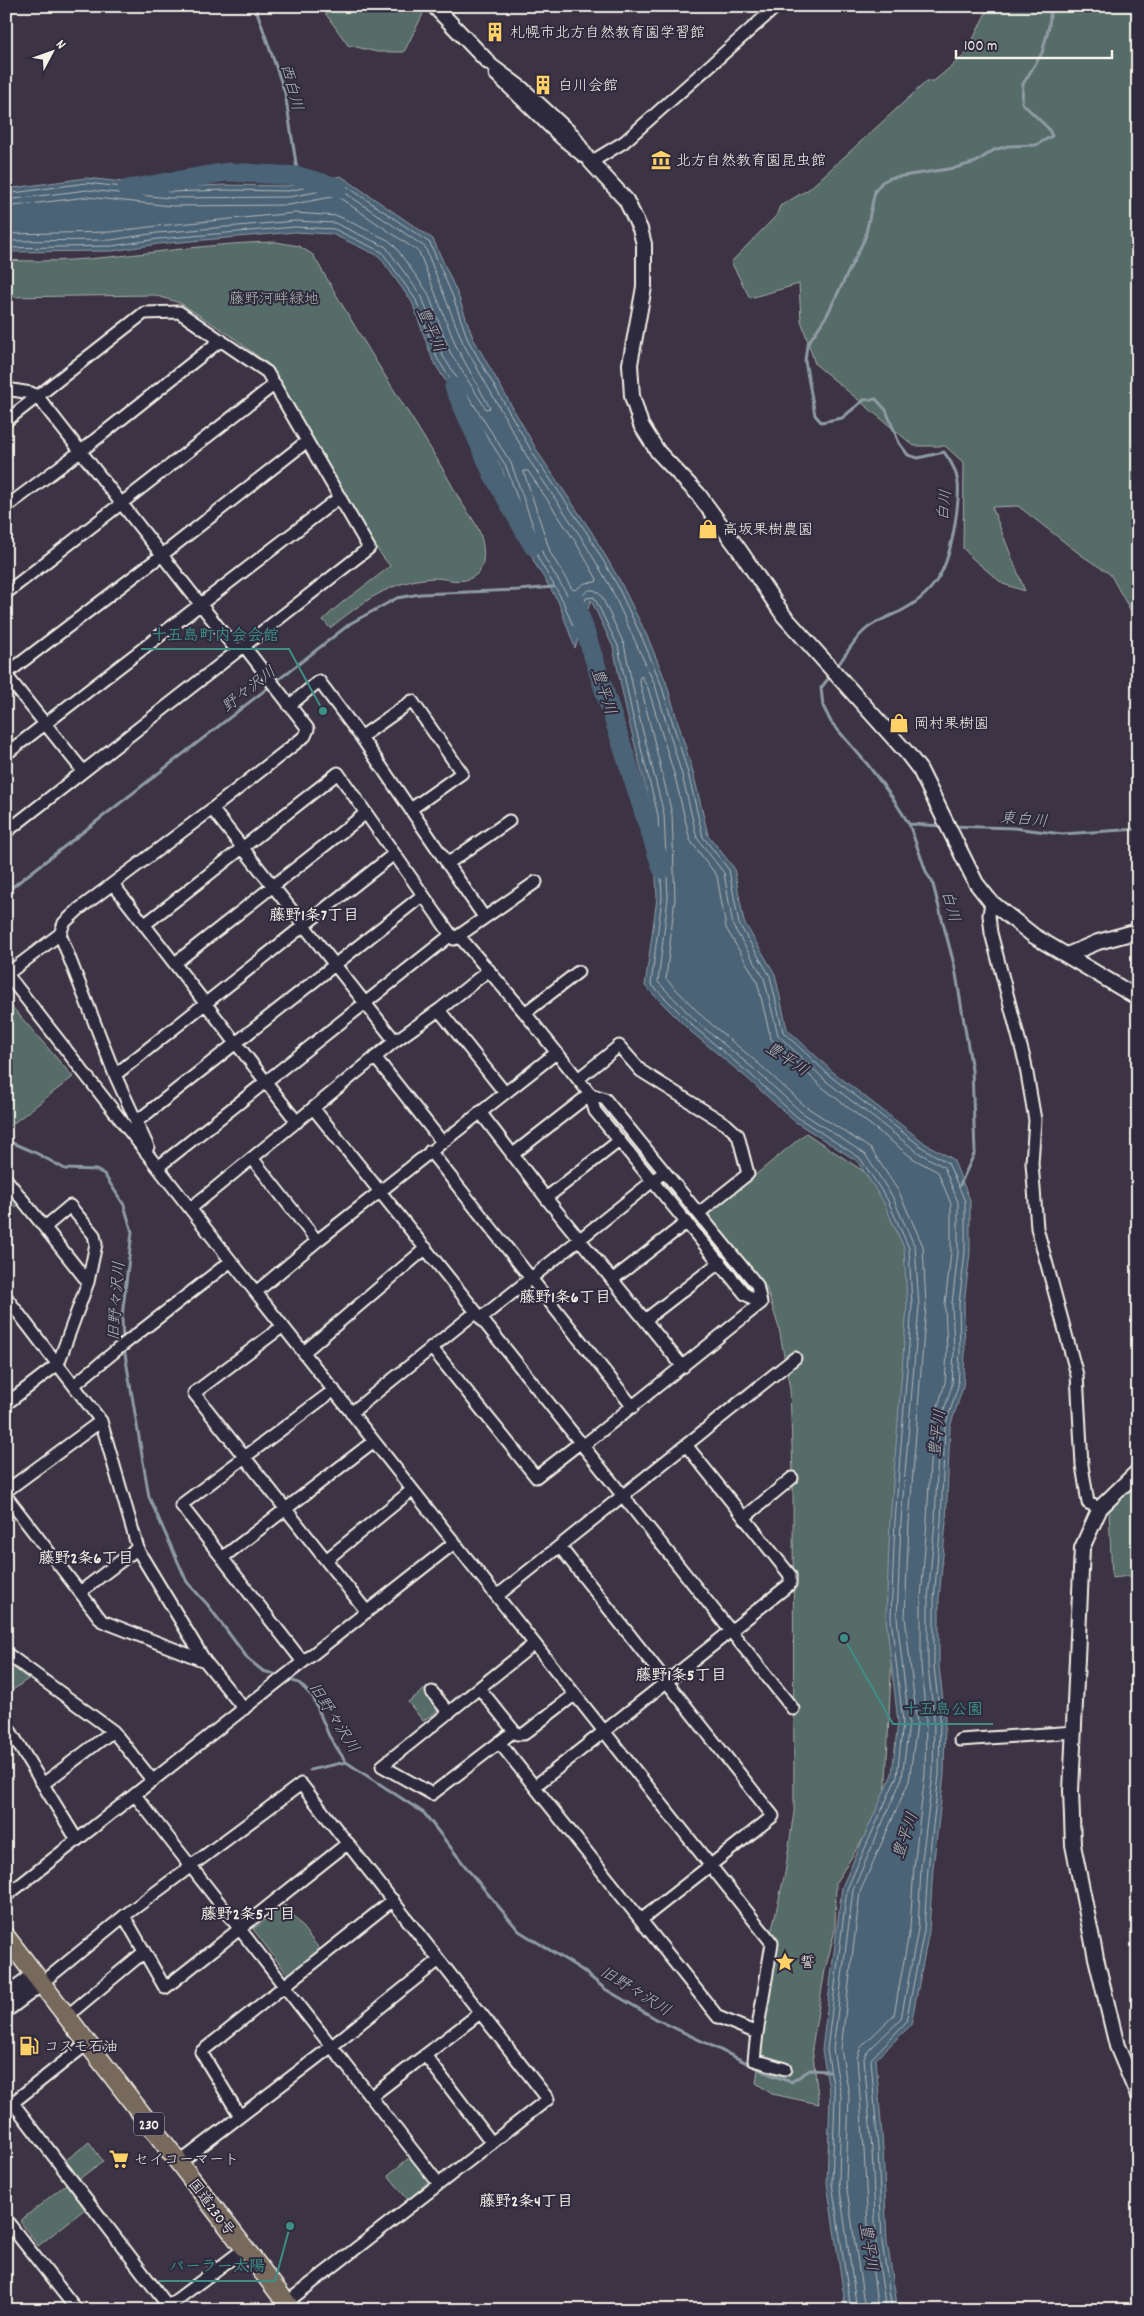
<svg xmlns="http://www.w3.org/2000/svg" width="1144" height="2316" font-family="Dekko,'Klee One',sans-serif">
<rect width="100%" height="100%" fill="#3c3344"/>
<filter id="ink" filterUnits="userSpaceOnUse"><feTurbulence type="fractalNoise" baseFrequency=".02" numOctaves="2"/><feDisplacementMap in="SourceGraphic" scale="10" xChannelSelector="R" yChannelSelector="G"/><feConvolveMatrix kernelMatrix="1 2 1 2 8 2 1 2 1" color-interpolation-filters="sRGB"/></filter>
<g filter="url(#ink)">
<path fill="#576c67" stroke="#a6aea8" d="M320,6h97l6,8 -19,38h-27l-29,-7z
M989,6h149v618l-28,-50 -29,-19 -63,-49 -26,1 33,84 -22,-7 -31,-26 -9,-10 1,-85 -19,-17h-31l-99,-82 -14,-44 -2,-36 -49,14 -19,-36 45,-46 4,-10 29,-17 118,-108h7l32,-27z
M276,242l23,4 14,9c28,48 56,96 86,143 22,34 43,68 62,104 6,9 14,19 18,29 5,12 8,33 -2,43 -14,12 -28,4 -44,4 -44,3 -70,24 -103,50l-7,-8c20,-21 45,-35 67,-54l-18,-23 -103,-178 -39,-30 -50,-32 -26,-8 -148,2v-37c90,6 180,-17 270,-18z
M6,1000l67,77 -67,52z
M806,1133l57,38 37,37 18,40 -23,337 -10,219 -49,78 -1,48 -10,40 -13,77 7,57 -47,-10 -16,-11 18,-129 -3,-21 14,-60 9,-61 -1,-337 -3,-86 -11,-61 -13,-41 -59,-72z
M6,1190l12,15 -12,9z
M1138,1482v93l-26,3 -3,-67z
M6,1662l22,17 -22,16z
M425,1689l15,20 -17,12 -15,-19z
M285,1905l36,46 -33,24 -35,-46z
M89,2142l14,19 -24,18 -14,-18z
M410,2157l19,24 -21,19 -20,-25z
M66,2184l19,25 -47,37 -18,-25z"/>
<path fill="#4c6376" stroke="#8f9ca4" d="M341,176l92,63 25,56 15,43 66,116 52,77 29,50 28,57 18,44 27,90 15,63 26,33 10,54 31,52 12,55 46,43 93,72 27,15 17,41v53l-6,51 1,49 -2,34 -13,40 -4,95 -7,77v67l6,52 -1,57 -11,93 -4,63 -18,94 -35,34 7,89 4,94 11,68h-52l-19,-127 3,-87 -8,-46 20,-163 50,-113 6,-52 -12,-104 4,-97 17,-215 -3,-58 -21,-47 -26,-40 -63,-40 -47,-43 -57,-47 -45,-45 12,-88 -4,-82 -26,-102 -14,-67 -22,-47 -16,48 -17,-47 -24,-39 -32,-93 -69,-108 -21,-59 -33,-46 -47,-22 -37,-2 -137,12 -46,7 -106,1v-63l80,-11 84,9 57,-2 61,1z"/>
<g fill="none" stroke-linecap="round" stroke-linejoin="round">
<path stroke="#b1b8ba" stroke-width="1" d="M6,194l80,-11 84,9 57,-2 61,1 51,-10 91,62 23,54 15,43 67,117 52,76 29,50 27,57 18,44 27,89 15,64 26,33 10,54 31,52 13,56 47,44 93,72 25,15 17,38v51l-6,52 1,48 -2,34 -13,41 -4,94 -7,78v68l6,51 -1,57 -11,93 -4,62 -18,92 -35,37 7,90 4,93 10,68
M6,200l81,-10 83,8 119,-1 49,-9 87,59 38,96 66,117 52,77 29,49 45,99 27,90 15,63 27,35 9,53 31,52 14,57 48,46 93,72 25,14 14,35v50l-6,52 2,48 -2,33 -13,41 -4,95 -7,78v68l6,51 -1,56 -12,93 -3,62 -17,90 -33,32 -4,7 8,91 4,94 10,67
M6,207l81,-10 84,9 118,-1 48,-9 82,56 37,94 34,62 -4,1 -36,-57 -22,-59 -34,-48 -6,-5 -50,-24 -43,-3 -138,13 -46,6 -105,2
M6,241l105,-1 46,-7 138,-12 40,2 51,24 36,50 21,59 68,107 33,94 24,39 4,11h4c5,-12 15,-26 26,-10l22,47 14,68 26,102 4,84 -10,84 40,41 56,46 47,43 64,42 27,42 23,51 4,59 -18,215 -4,97 12,105 -7,55 -49,112 -20,159 8,47 -2,87 18,127
M6,248l106,-2 46,-7 137,-12 39,2 48,23 34,48 21,58 69,108 33,94 23,39 11,27h4l9,-28 8,-1 24,49 14,67 26,102 4,83 -11,86 43,43 56,47 47,43 63,41 27,41 22,49 3,58 -17,215 -4,97 12,104 -6,54 -50,113 -20,161 8,46 -3,87 19,127
M524,471h4l47,70 22,38 -1,3 -11,1 -10,7 -3,-1 -21,-35z
M865,2310l-19,-127 3,-88 -8,-46 19,-157 49,-111 8,-57 -12,-107 4,-95 17,-216 -3,-60 -24,-54 -28,-43 -66,-43 -46,-42 -56,-47 -37,-38 9,-81 -3,-84 -33,-135 2,-3 7,12 27,89 15,63 27,36 9,52 31,53 14,58 51,48 92,72 24,13 13,32v48l-6,52 2,48 -2,31 -13,43 -5,95 -6,78v68l5,52 -1,55 -11,93 -4,61 -16,87 -33,32 -4,11 7,92 5,94 9,66"/>
<path stroke="#8f9ca4" stroke-width="3" d="M255,6l30,87 13,83
M836,668c9,-12 17,-27 28,-37 9,-9 25,-14 37,-20 41,-21 49,-52 55,-94 4,-28 5,-43 -12,-65l-26,6 -10,-3 -9,-12 -13,-33 -10,-11 -12,1 -22,18 -21,4 -6,-7 -10,-54 2,-16 20,-30 38,-77 10,-47 7,-9 8,-4 65,-10 21,-6 18,-12 14,-4 28,-1 16,-9 -4,-8 -26,-25 1,-19 19,-31 7,-27 2,-20
M831,675l-10,13 2,18 8,16 37,43 24,32 17,27 18,50 5,7 23,87 17,102 3,82 -15,33
M909,824l34,2
M951,826l63,2 48,6 76,-5
M6,892l345,-269 46,-25 23,-4 99,-4 34,-3
M13,1143l25,11 27,15 31,1 8,4 20,31 8,27 -10,85 1,25
M124,1348l25,149 38,85 20,22 41,55 15,12 18,5
M287,1679l12,4 14,14 16,39 17,26 78,51 45,58 50,60 63,39 23,19 53,31 114,55 19,7 19,-12 19,1
M310,1770l36,-8"/>
<path stroke="#4c6376" stroke-width="19" d="M127,189l100,-17 71,4 35,10 5,3
M454,387l39,88 40,71
M575,600l87,269"/>
<defs>
<path id="minor" d="M488,62l35,26 51,47 17,27
M495,74l67,65 22,18
M591,162l33,-20 153,-136
M6,389l25,4 7,4 199,254
M6,421l138,-108 35,-1 88,60 102,176 -363,284
M6,507l75,-56 140,-111
M6,593l269,-209
M6,674l156,-119 144,-113
M6,675l77,96
M289,706l30,-25 42,56 123,180
M361,737l51,-36 50,72 -51,36
M6,754l334,-257
M212,809l183,232
M447,864l62,-43
M113,884l184,238
M991,902l-2,13 2,18 34,129 10,58 -3,43 5,65 40,147 5,90 6,38 12,5
M144,925l194,-152 113,162
M60,934l55,141 33,72
M459,936l66,77 65,81 5,17 150,183 16,9
M175,963l191,-150
M6,973l225,288 541,682 -15,90 -39,-16 -219,-275
M7,974l53,-40 4,-11 15,-14 133,-100 93,-73 3,-7 -64,-83
M439,1010l66,83
M525,1013l53,-41
M375,1057l67,85
M115,1075l279,-221
M578,1079l41,-33 22,25 86,54 11,10 10,39 -49,39
M590,1094l15,5 152,186 4,18
M314,1109l479,600
M480,1112l66,86 137,169
M136,1122l287,-227
M430,1151l203,256
M512,1155l78,-61
M252,1158l65,83
M158,1167l293,-232 3,4 82,-57
M6,1179l82,103
M546,1198l73,-57
M191,1208l204,-167 44,-31 50,-40
M612,1280l75,-58
M256,1292l61,-51 239,-188
M6,1297l95,124 38,131 66,109 39,48
M481,1318l178,-142
M645,1320l75,-58
M283,1326l-89,67 173,219
M431,1347l105,130 45,-35
M304,1352l122,-104
M74,1385l45,-37 112,-87
M6,1404l52,-40 30,-82 8,-38 -2,-9 -24,-29 -25,21
M351,1413l125,-101
M584,1445l177,-142
M6,1491l95,-70
M6,1496l96,125 103,40
M745,1517l47,-39
M560,1547l213,269 -132,104
M222,1558l152,-117
M326,1560l86,-70
M80,1592l58,-44
M497,1596l298,-238
M534,1644l-152,122 50,28 82,-63 3,3h7l50,-39
M6,1653l107,78 40,50
M303,1662l-122,-157 153,-115
M480,1689l34,42
M432,1692l17,21
M6,1724l71,116
M960,1740l115,-8
M43,1784l70,-53
M535,1786l255,-202v-9l-104,-130
M135,1795l304,389
M6,1896l448,-353
M124,1916l41,72 183,-145
M42,1983l82,-67 177,-132 247,315 -262,204
M67,2016l77,-64
M757,2033l-3,27 31,9
M425,2055l67,88
M372,2096l108,-83
M13,2103l155,203
M6,2108l82,-65
M240,2116l-39,-64 192,-152
M179,2163l153,-117 107,-86
M6,2220l71,90
M163,2310l81,-61"/>
<path id="tertiary" d="M434,6l54,56
M591,162l35,38 14,29 4,15v43l-14,77 2,32 9,29 17,27 40,42 42,57 44,65 123,137 13,17 56,113 15,19 43,34 104,62
M1067,955l31,-13 40,-11
M1138,1471l-38,37 -18,40 -11,243 2,54 23,113 21,88 21,50
M6,1995l29,-21
M6,2010l36,-27"/>
<path id="trunk" d="M6,1937l286,373"/>
</defs>
<use href="#minor" stroke="#f4f1e8" stroke-width="15"/>
<use href="#tertiary" stroke="#f4f1e8" stroke-width="18"/>
<use href="#trunk" stroke="#f4f1e8" stroke-width="21"/>
<use href="#minor" stroke="#2f2a3d" stroke-width="11"/>
<use href="#tertiary" stroke="#2f2a3d" stroke-width="14"/>
<use href="#trunk" stroke="#77695c" stroke-width="18"/>
</g>
</g>
<defs>
<symbol id="building-bare" viewBox="-9 -9 18 18"><path d="M-4-6H4V6H1V3H-1V6H-4ZM-2.5-4.3h1.7v1.8h-1.7ZM.8-4.3h1.7v1.8H.8ZM-2.5-1h1.7V.8h-1.7ZM.8-1h1.7V.8H.8Z" fill="#ffd166" stroke="#2f2a3d" stroke-width="2.5" paint-order="stroke"/></symbol>
<symbol id="museum-bare" viewBox="-9 -9 18 18"><path d="M0-6L6-3V-2H-6V-3ZM-5-1h2V3h-2ZM-1-1h2V3h-2ZM3-1h2V3H3ZM-6 4H6V6H-6Z" fill="#ffd166" stroke="#2f2a3d" stroke-width="2.5" paint-order="stroke"/></symbol>
<symbol id="shop-bare" viewBox="-9 -9 18 18"><path d="M-5-2.5h2.3a2.7 3.5 0 0 1 5.4 0H5L5.5 6h-11ZM-1.5-2.5h3a1.5 2.3 0 0 0-3 0Z" fill="#ffd166" stroke="#2f2a3d" stroke-width="2.5" paint-order="stroke"/></symbol>
<symbol id="sight-bare" viewBox="-9 -9 18 18"><path d="M0-6L1.8-2.2L6-1.7L2.9 1.2L3.7 5.4L0 3.3L-3.7 5.4L-2.9 1.2L-6-1.7L-1.8-2.2Z" fill="#ffd166" stroke="#2f2a3d" stroke-width="2.5" paint-order="stroke"/></symbol>
<symbol id="fuel-bare" viewBox="-9 -9 18 18"><path d="M-5.5-6h7V0h2V4h1.3V-2.5L3-4.5l.8-.8L6-3V5H2.5V1h-1V6h-7ZM-4.2-4.7v3.2H.2V-4.7Z" fill="#ffd166" stroke="#2f2a3d" stroke-width="2.5" paint-order="stroke"/></symbol>
<symbol id="supermarket-bare" viewBox="-9 -9 18 18"><path d="M-6-5.5h2.5l.6 2H6L4.5 2H-2.5L-4.4-4H-6ZM-1.5 3.2a1.3 1.3 0 1 0 .1 0ZM3 3.2a1.3 1.3 0 1 0 .1 0Z" fill="#ffd166" stroke="#2f2a3d" stroke-width="2.5" paint-order="stroke"/></symbol>
</defs>
<g fill-rule="evenodd">
<use href="#building-bare" x="481" y="18" width="28" height="28"/>
<use href="#building-bare" x="529" y="71" width="28" height="28"/>
<use href="#museum-bare" x="647" y="146" width="28" height="28"/>
<use href="#shop-bare" x="694" y="515" width="28" height="28"/>
<use href="#shop-bare" x="885" y="709" width="28" height="28"/>
<use href="#sight-bare" x="771" y="1948" width="28" height="28"/>
<use href="#fuel-bare" x="15" y="2032" width="28" height="28"/>
<use href="#supermarket-bare" x="105" y="2145" width="28" height="28"/>
</g>
<g text-anchor="middle" stroke-width="4" stroke-linejoin="round" paint-order="stroke">
<rect fill="#2f2a3d" stroke="#b9b5b5" stroke-width="1" x="134" y="2112.5" width="30" height="23" rx="4"/>
<g font-size="14" font-weight="bold" fill="#f4f1e8">
<text x="149" y="2129">230</text>
</g>
<g font-size="15" fill="#f4f1e8" stroke="#2f2a3d" text-anchor="start">
<text x="510" y="37">札幌市北方自然教育園学習館</text>
<text x="558" y="90">白川会館</text>
<text x="676" y="165">北方自然教育園昆虫館</text>
<text x="723" y="534">高坂果樹農園</text>
<text x="914" y="728">岡村果樹園</text>
<text x="800" y="1967">誓</text>
<text x="44" y="2051">コスモ石油</text>
<text x="134" y="2164">セイコーマート</text>
</g>
<g font-size="15" fill="#adb5ae" stroke="#2f2a3d">
<text x="274" y="303">藤野河畔緑地</text>
</g>
<g font-size="15" fill="#f4f1e8" stroke="#2f2a3d">
<text transform="translate(212 2207) rotate(53)" y="5">国道230号</text>
</g>
<g font-size="16" font-style="italic" fill="#b1b8ba" stroke="#2f2a3d">
<text transform="translate(293 87) rotate(75)" y="6">西白川</text>
<text transform="translate(432 329) rotate(67)" y="6">豊平川</text>
<text transform="translate(943 505) rotate(-84)" y="6">白川</text>
<text transform="translate(248 688) rotate(-38)" y="6">野々沢川</text>
<text transform="translate(605 691) rotate(72)" y="6">豊平川</text>
<text transform="translate(1024 818) rotate(5)" y="6">東白川</text>
<text transform="translate(952 906) rotate(75)" y="6">白川</text>
<text transform="translate(788 1058) rotate(34)" y="6">豊平川</text>
<text transform="translate(115 1301) rotate(-86)" y="6">旧野々沢川</text>
<text transform="translate(936 1433) rotate(-83)" y="6">豊平川</text>
<text transform="translate(335 1717) rotate(58)" y="6">旧野々沢川</text>
<text transform="translate(904 1835) rotate(-71)" y="6">豊平川</text>
<text transform="translate(636 1990) rotate(32)" y="6">旧野々沢川</text>
<text transform="translate(870 2247) rotate(82)" y="6">豊平川</text>
</g>
<g font-size="16" font-weight="bold" fill="#f4f1e8" stroke="#2f2a3d">
<text x="314" y="920">藤野1条7丁目</text>
<text x="565" y="1302">藤野1条6丁目</text>
<text x="86" y="1563">藤野2条6丁目</text>
<text x="681" y="1680">藤野1条5丁目</text>
<text x="248" y="1919">藤野2条5丁目</text>
<text x="526" y="2206">藤野2条4丁目</text>
</g>
</g>
<path fill="none" stroke="#3d8f86" stroke-width="2" d="M323 711L289 649H141M844 1638L893 1724H993M290 2226L275 2281H159"/>
<g fill="#3d8f86" stroke="#2f2a3d" stroke-width="2">
<circle cx="323" cy="711" r="5"/>
<circle cx="844" cy="1638" r="5"/>
<circle cx="290" cy="2226" r="5"/>
</g>
<g font-size="16" text-anchor="middle" font-weight="bold" fill="#3d8f86" stroke="#2f2a3d" stroke-width="4" stroke-linejoin="round" paint-order="stroke">
<text x="215" y="640">十五島町内会会館</text>
<text x="943" y="1714">十五島公園</text>
<text x="217" y="2271">パーラー太陽</text>
</g>
<rect width="1144" height="2316" fill="none" stroke="#2f2a3d" stroke-width="25"/>
<rect x="12" y="12" width="1119" height="2291" fill="none" stroke="#f4f1e8" stroke-width="2" filter="url(#ink)"/>
<g transform="translate(52 52) rotate(49)" stroke="#2f2a3d" stroke-width="4" paint-order="stroke">
<path d="M0-4L9 19L0 12L-9 19Z" fill="#f4f1e8"/>
<text y="-8" font-size="14" font-weight="bold" text-anchor="middle" fill="#f4f1e8">N</text>
</g>
<path d="M956 50v8h156v-8" fill="none" stroke="#f4f1e8" stroke-width="2.5"/>
<text x="964" y="50" font-size="15" fill="#f4f1e8" stroke="#2f2a3d" stroke-width="4" paint-order="stroke">100 m</text>
</svg>
